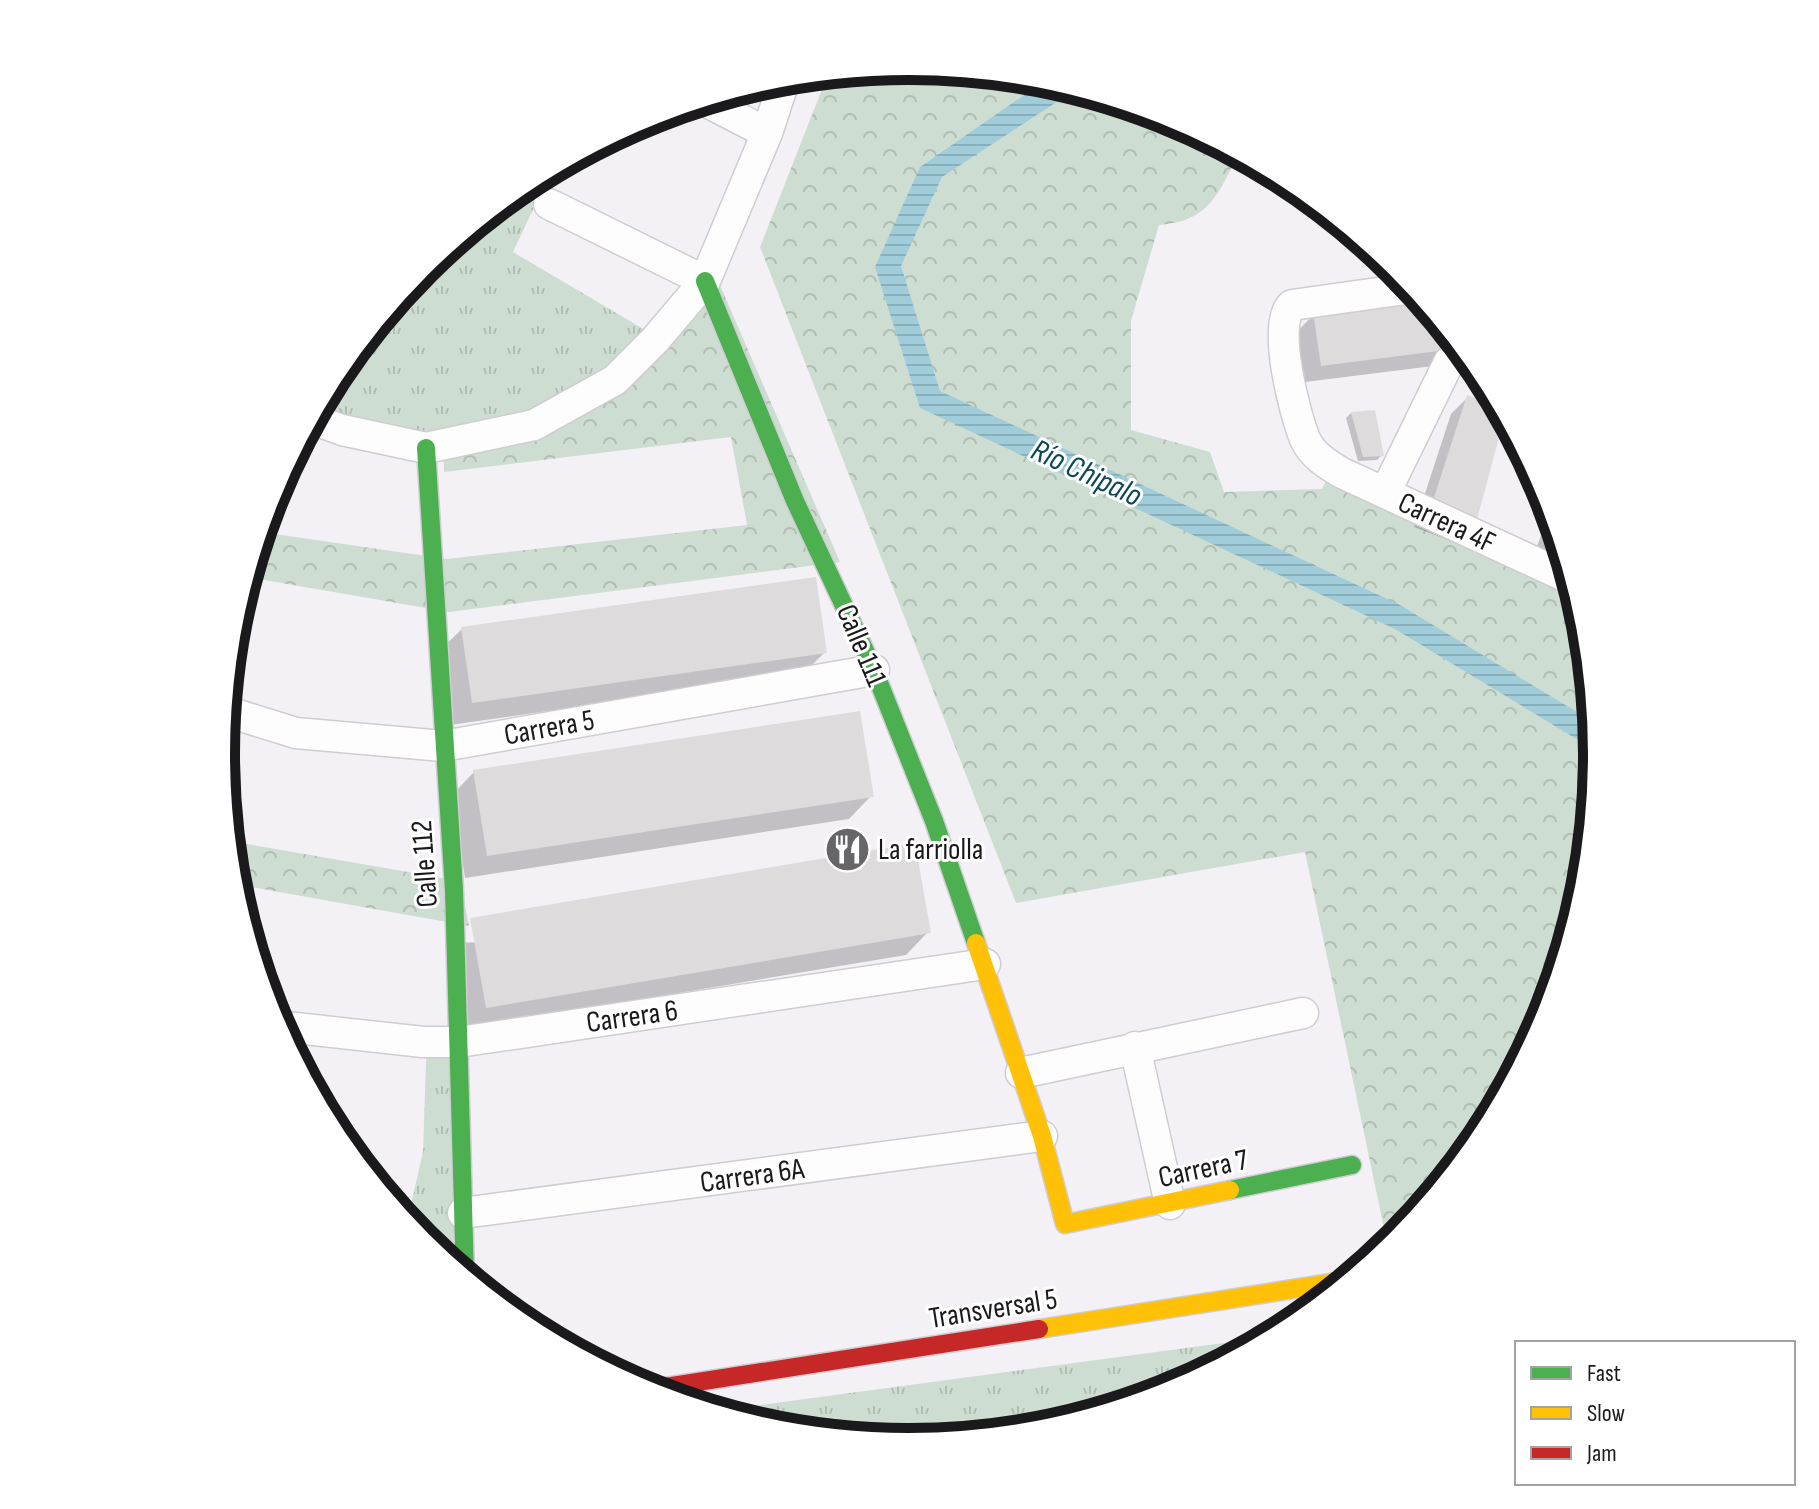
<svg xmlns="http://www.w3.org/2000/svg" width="1819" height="1509" font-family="'Sofia Sans Condensed',sans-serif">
<defs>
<pattern id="grass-tufts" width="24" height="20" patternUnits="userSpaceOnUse" patternTransform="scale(2)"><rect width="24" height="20" fill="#ceddd1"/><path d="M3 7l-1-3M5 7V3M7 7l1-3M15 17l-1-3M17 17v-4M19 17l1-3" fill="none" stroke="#b0bdb3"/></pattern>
<pattern id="forest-crowns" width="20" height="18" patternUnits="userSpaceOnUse" patternTransform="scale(2)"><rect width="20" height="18" fill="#ceddd1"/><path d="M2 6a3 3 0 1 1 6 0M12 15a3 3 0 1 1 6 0" fill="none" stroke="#b0bdb3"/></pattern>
<pattern id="water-rules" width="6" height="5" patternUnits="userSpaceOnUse" patternTransform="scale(2)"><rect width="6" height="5" fill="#a0cdd9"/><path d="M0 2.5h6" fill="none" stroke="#89afba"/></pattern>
</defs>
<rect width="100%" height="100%" fill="#f3f1f6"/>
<path fill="url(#grass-tufts)" d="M536,177l10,5 -33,70 139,82 -37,40 -84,48 -88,20 -128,-28 22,-42 86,-105z
M427,1033l41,4 -16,229 -30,-25 -15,-19 16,-70z
M1275,1336l-102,55 -130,39 -134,13 -134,-13 -60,-19z"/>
<path fill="url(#forest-crowns)" d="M910,66l134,13 129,40 66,35c-22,41 -29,67 -80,71l-28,96v109l79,22 14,40 98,-3 10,-20 241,114c56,182 10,394 -91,553 -21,33 -51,64 -77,94l-20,3 -80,-381 -289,51 -256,-656 68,-173z
M713,269l127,293 -391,50 -202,-35 14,-45 186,27 300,-34 -16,-88 -287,35 -1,-30 89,-20 83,-48z
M230,841l230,40 9,45 -235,-42z"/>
<path fill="url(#water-rules)" d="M1046,80l35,10 -9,2 -130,85 -41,89 39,125 460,214 195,118 3,29 -203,-123 -475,-221 -45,-141 45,-100z"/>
<path fill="#0003" d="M1376,251l21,17 14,17 -13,8z
M1423,300l50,61 -168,21 -8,-50 17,-18z
M1468,397l5,129 -17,17 -42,-16 37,-113z
M1351,413l31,42 -5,5 -19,1 -12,-43z
M1551,508l20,67 -40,-12z
M462,629l363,23 -23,23 -352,50 -11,-74z
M474,772l397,24 -22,23 -384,59 -13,-83z
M928,932l-22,23 -443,74 -15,-86z"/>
<path fill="#dddbdc" d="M1422,298l40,50 -141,18 -8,-54z
M1467,395l35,14 3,6 -30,112 -45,-17z
M1375,410l9,46 -21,1 -12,-45z
M1555,523l4,14 6,16 -18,-7z
M816,577l11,76 -355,50 -11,-76z
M860,711l14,86 -387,59 -14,-86z
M915,843l16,90 -445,75 -16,-90z"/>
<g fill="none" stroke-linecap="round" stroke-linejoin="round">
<defs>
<path id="street" d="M705,101l62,32
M549,204l156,77
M1413,288l-121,17c-21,18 3,110 13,134 7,16 23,26 37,34l231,107
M312,419l30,11 84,18 108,-23 81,-45 40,-40 50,-59 62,-148 18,-55
M1385,493l64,-131
M225,711l71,22 147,13 431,-76
M278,1026l145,16h36l526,-78
M1135,1047l35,157
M1021,1073l282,-60
M463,1213l579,-77"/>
<path id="fast" d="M705,281l90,220 79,169 60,151 42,122
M426,448l28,442 11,386
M1230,1190l122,-25"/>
<path id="slow" d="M976,943l66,193 23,88 165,-34
M1039,1329l311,-49"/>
<path id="jam" d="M646,1390l393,-61"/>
</defs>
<use href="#street" stroke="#cfcdd1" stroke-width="33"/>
<use href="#fast" stroke="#cfcdd1" stroke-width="21"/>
<use href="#slow" stroke="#cfcdd1" stroke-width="21"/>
<use href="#jam" stroke="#cfcdd1" stroke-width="21"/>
<use href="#street" stroke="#fdfdfe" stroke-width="30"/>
<use href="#fast" stroke="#4caf50" stroke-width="18"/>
<use href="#slow" stroke="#ffc107" stroke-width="18"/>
<use href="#jam" stroke="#c62828" stroke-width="18"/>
</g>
<defs>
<symbol id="restaurant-disc" viewBox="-11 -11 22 22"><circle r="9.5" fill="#666568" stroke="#fff"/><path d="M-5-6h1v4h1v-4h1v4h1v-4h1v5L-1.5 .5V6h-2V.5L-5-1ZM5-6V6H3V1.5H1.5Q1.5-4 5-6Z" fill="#fff"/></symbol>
</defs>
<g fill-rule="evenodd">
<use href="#restaurant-disc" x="822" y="824" width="51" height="51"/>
</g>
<g text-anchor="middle" stroke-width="6" stroke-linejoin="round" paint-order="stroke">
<g font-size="30" fill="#1a191b" stroke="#fff">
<text transform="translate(1447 522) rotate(25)" y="10">Carrera 4F</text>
<text transform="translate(862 645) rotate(67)" y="10">Calle 111</text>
<text transform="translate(549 727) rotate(-10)" y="10">Carrera 5</text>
<text transform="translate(424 864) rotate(-94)" y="10">Calle 112</text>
<text transform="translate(632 1016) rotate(-8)" y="10">Carrera 6</text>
<text transform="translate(1203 1168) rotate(-12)" y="10">Carrera 7</text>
<text transform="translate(752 1175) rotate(-8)" y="10">Carrera 6A</text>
<text transform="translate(993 1308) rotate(-9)" y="10">Transversal 5</text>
</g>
<g font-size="30" fill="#1a191b" stroke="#fff" text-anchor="start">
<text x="878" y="859">La farriolla</text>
</g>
<g font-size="32" font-style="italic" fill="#0e4854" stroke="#fff">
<text transform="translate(1087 472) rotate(25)" y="11">Río Chipalo</text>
</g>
</g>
<path d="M0 0H1819V1509H0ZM235 754a674 674 0 1 1 1348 0a674 674 0 1 1-1348 0Z" fill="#fff" fill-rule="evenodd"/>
<path fill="none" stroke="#1a191b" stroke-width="10" d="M235 754a674 674 0 1 1 1348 0a674 674 0 1 1-1348 0Z"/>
<rect x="1515" y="1341" width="280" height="144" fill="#ffffff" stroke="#a3a3a4" stroke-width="2"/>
<rect x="1531" y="1367" width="40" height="12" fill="#4caf50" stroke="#a3a3a4" stroke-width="2"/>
<text x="1587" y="1381" font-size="24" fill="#1a191b">Fast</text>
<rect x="1531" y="1407" width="40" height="12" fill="#ffc107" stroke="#a3a3a4" stroke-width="2"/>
<text x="1587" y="1421" font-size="24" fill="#1a191b">Slow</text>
<rect x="1531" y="1447" width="40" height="12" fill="#c62828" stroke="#a3a3a4" stroke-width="2"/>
<text x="1587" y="1461" font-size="24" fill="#1a191b">Jam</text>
</svg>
